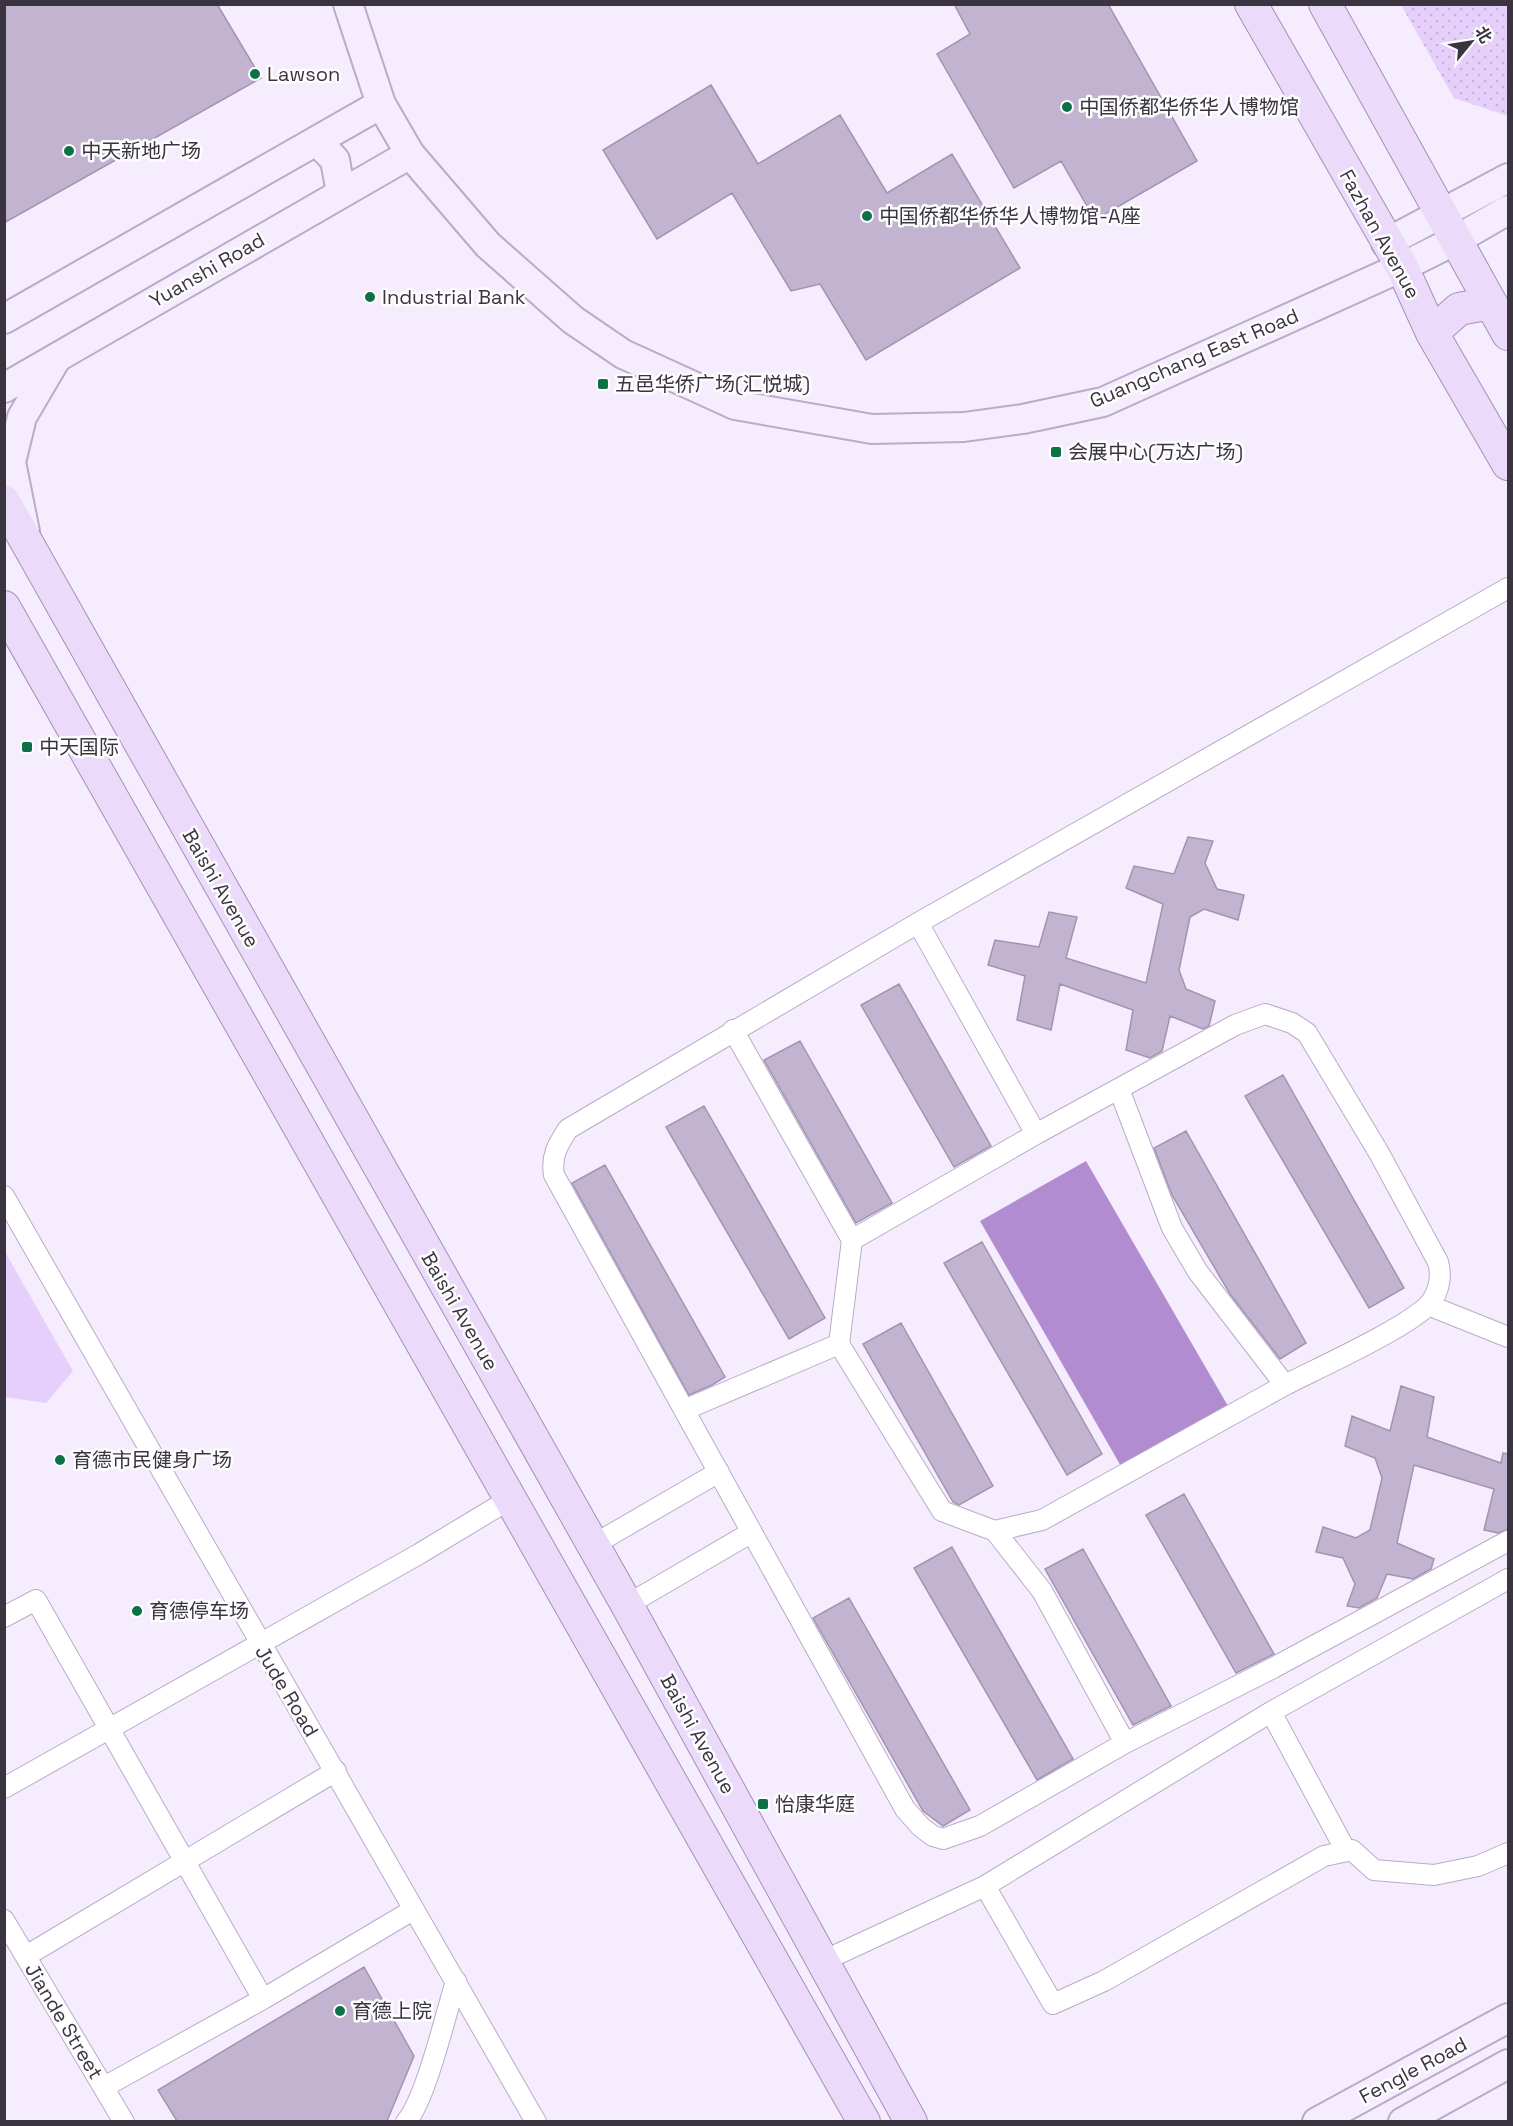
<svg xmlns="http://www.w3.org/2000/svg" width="1513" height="2126" font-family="'Space Grotesk','Noto Sans SC',sans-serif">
<defs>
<pattern id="grass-dots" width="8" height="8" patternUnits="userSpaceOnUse" patternTransform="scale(1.5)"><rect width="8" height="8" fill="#e6d0fb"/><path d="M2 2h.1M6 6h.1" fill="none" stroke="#c6b3d8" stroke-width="1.8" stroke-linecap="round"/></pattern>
</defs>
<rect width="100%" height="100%" fill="#f5ecfe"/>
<path fill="url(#grass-dots)" d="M1401,5h107v111l-54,-18z"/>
<path fill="#e6d0fb" d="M4,1250l69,121 -27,32 -41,-6z"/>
<path fill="#b18cd0" d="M1086,1161l142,245 -106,62 -142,-247z"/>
<path fill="#c2b3d0" stroke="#a294b0" stroke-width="1.5" d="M4,4h213l44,74 -257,145z
M954,4h154l89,157 -102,59 -34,-59 -47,27 -77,-134 33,-20z
M711,85l47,79 82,-49 47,78 65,-39 68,114 -154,92 -46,-76 -29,7 -59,-98 -75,46 -54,-89z
M1188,837l25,4 -8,22 12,26 27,6 -6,25 -34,-11 -14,8 -11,53 7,19 29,12 -6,25 -6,3 -33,-13 -8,35 -12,7 -24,-8 7,-40 -73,-26 -9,46 -34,-10 8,-44 -37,-11 7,-25 44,7 10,-35 28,5 -11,41 80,25 17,-79 -37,-16 8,-22 40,8z
M899,984l92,162 -37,21 -93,-162z
M800,1041l92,162 -36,20 -92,-163z
M1283,1075l121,213 -35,20 -124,-212z
M704,1106l121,212 -36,21 -123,-212z
M1186,1131l120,212 -26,16 -50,-65 -58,-99 -18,-47z
M605,1165l120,212 -13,8 -23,10 -117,-212z
M982,1242l120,212 -35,21 -123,-212z
M901,1323l92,163 -34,19 -6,-3 -90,-158z
M1401,1386l33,11 -7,40 74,26 2,-10 6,1v75l-11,4 -14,-3 10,-41 -80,-24 -17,78 37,16 -3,10 -18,10 -26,-5 -10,24 -18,10 -12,-2 8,-22 -12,-26 -27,-6 7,-25 33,11 14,-8 12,-52 -7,-20 -30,-12 7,-30 38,15z
M1184,1494l90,160 -38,19 -90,-158z
M952,1547l121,212 -36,21 -123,-212z
M1083,1549l88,157 -38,19 -88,-156z
M849,1598l121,212 -27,16 -20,-15 -110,-193z
M364,1967l50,89 -27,65h-210l-19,-31z"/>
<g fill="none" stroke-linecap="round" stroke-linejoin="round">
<defs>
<path id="street" d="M1508,588l-590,335 -350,206c-11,17 -17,27 -14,46l351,634 16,18 12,9 10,3 37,-13 145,-83 148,-75 235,-127
M733,1030l119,210 184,-106 -118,-211
M1036,1134l199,-109 30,-11 27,9 15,10 72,120 59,109c4,14 1,29 -7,40 -19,24 -115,67 -146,83l-87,-113 -26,-44 -53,-139
M4,1196l532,926
M1428,1305l80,32
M839,1344l103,167 53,20 47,-11 243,-135
M684,1410l155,-66 13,-104
M995,1531l47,60 83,152
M593,1545l126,-73
M627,1605l125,-73
M4,1617l32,-17 227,399
M1271,1712l75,139
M4,1788l415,-234 91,-55
M985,1886l68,118 51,-23 220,-125 28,-6 22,20 60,5 44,-9 30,-13
M4,1920l120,202
M26,1956l310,-185
M823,1961l162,-75 286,-174 237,-133
M104,2087l159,-88 150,-89
M406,2122c20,-23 40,-109 50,-141"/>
<path id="secondary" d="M348,4l33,100 29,50 78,91 85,75 50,34 112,51 137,24 92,-2 59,-8 80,-17 299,-135 54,-27 52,-30
M317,141l18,19 6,33
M1386,243l122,-65
M4,319l377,-215
M4,388l406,-234
M25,532l-14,-70 11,-45 34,-58
M1317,2122l191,-104
M1403,2122l105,-58"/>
<path id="primary" d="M1251,4l151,263 30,66 76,131
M1325,4l183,330
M1432,333l27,-24 32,-6
M4,502l623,1103 284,517
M4,607l860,1515"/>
</defs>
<use href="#street" stroke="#baabc8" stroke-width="22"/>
<use href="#secondary" stroke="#baabc8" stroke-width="32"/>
<use href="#primary" stroke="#a490b7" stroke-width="34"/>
<use href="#street" stroke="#fff" stroke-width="20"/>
<use href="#secondary" stroke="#f5ecfd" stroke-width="28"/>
<use href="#primary" stroke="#ebdafa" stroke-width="32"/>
</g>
<g fill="#0d7047" stroke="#fdfdfd" stroke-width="2">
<circle cx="255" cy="74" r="6"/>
<circle cx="1067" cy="107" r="6"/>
<circle cx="69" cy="151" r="6"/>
<circle cx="867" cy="216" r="6"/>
<circle cx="370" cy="297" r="6"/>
<rect x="597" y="378" width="12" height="12" rx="3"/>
<rect x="1050" y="446" width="12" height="12" rx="3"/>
<rect x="21" y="741" width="12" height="12" rx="3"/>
<circle cx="60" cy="1460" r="6"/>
<circle cx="137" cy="1611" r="6"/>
<rect x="757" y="1798" width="12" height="12" rx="3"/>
<circle cx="340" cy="2011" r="6"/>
</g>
<g text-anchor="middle" stroke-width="5" stroke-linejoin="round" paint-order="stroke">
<g font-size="20" fill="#3a3440" stroke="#fdfdfd" text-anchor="start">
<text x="267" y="81">Lawson</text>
<text x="1079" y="114">中国侨都华侨华人博物馆</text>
<text x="81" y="158">中天新地广场</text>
<text x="879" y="223">中国侨都华侨华人博物馆-A座</text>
<text x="382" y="304">Industrial Bank</text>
<text x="615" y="391">五邑华侨广场(汇悦城)</text>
<text x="1068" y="459">会展中心(万达广场)</text>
<text x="39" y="754">中天国际</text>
<text x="72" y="1467">育德市民健身广场</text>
<text x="149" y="1618">育德停车场</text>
<text x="775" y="1811">怡康华庭</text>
<text x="352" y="2018">育德上院</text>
</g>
<g font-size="20" fill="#3a3440" stroke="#fdfdfd">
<text transform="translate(1380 234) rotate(61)" y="7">Fazhan Avenue</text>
<text transform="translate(207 270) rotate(-30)" y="7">Yuanshi Road</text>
<text transform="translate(1194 358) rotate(-23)" y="7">Guangchang East Road</text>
<text transform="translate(221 888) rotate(60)" y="7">Baishi Avenue</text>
<text transform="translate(460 1311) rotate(60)" y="7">Baishi Avenue</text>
<text transform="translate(287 1691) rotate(59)" y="7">Jude Road</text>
<text transform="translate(698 1734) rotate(61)" y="7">Baishi Avenue</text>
<text transform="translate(64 2021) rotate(59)" y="7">Jiande Street</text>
<text transform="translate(1413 2070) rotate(-28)" y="7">Fengle Road</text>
</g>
</g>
<rect width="1513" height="2126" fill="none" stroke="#3a3440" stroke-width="12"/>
<g transform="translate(1471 42) rotate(60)" stroke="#fdfdfd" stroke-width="4.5" paint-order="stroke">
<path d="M0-4.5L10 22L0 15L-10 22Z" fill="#3a3440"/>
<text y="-9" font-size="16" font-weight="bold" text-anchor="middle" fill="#3a3440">北</text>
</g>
</svg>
